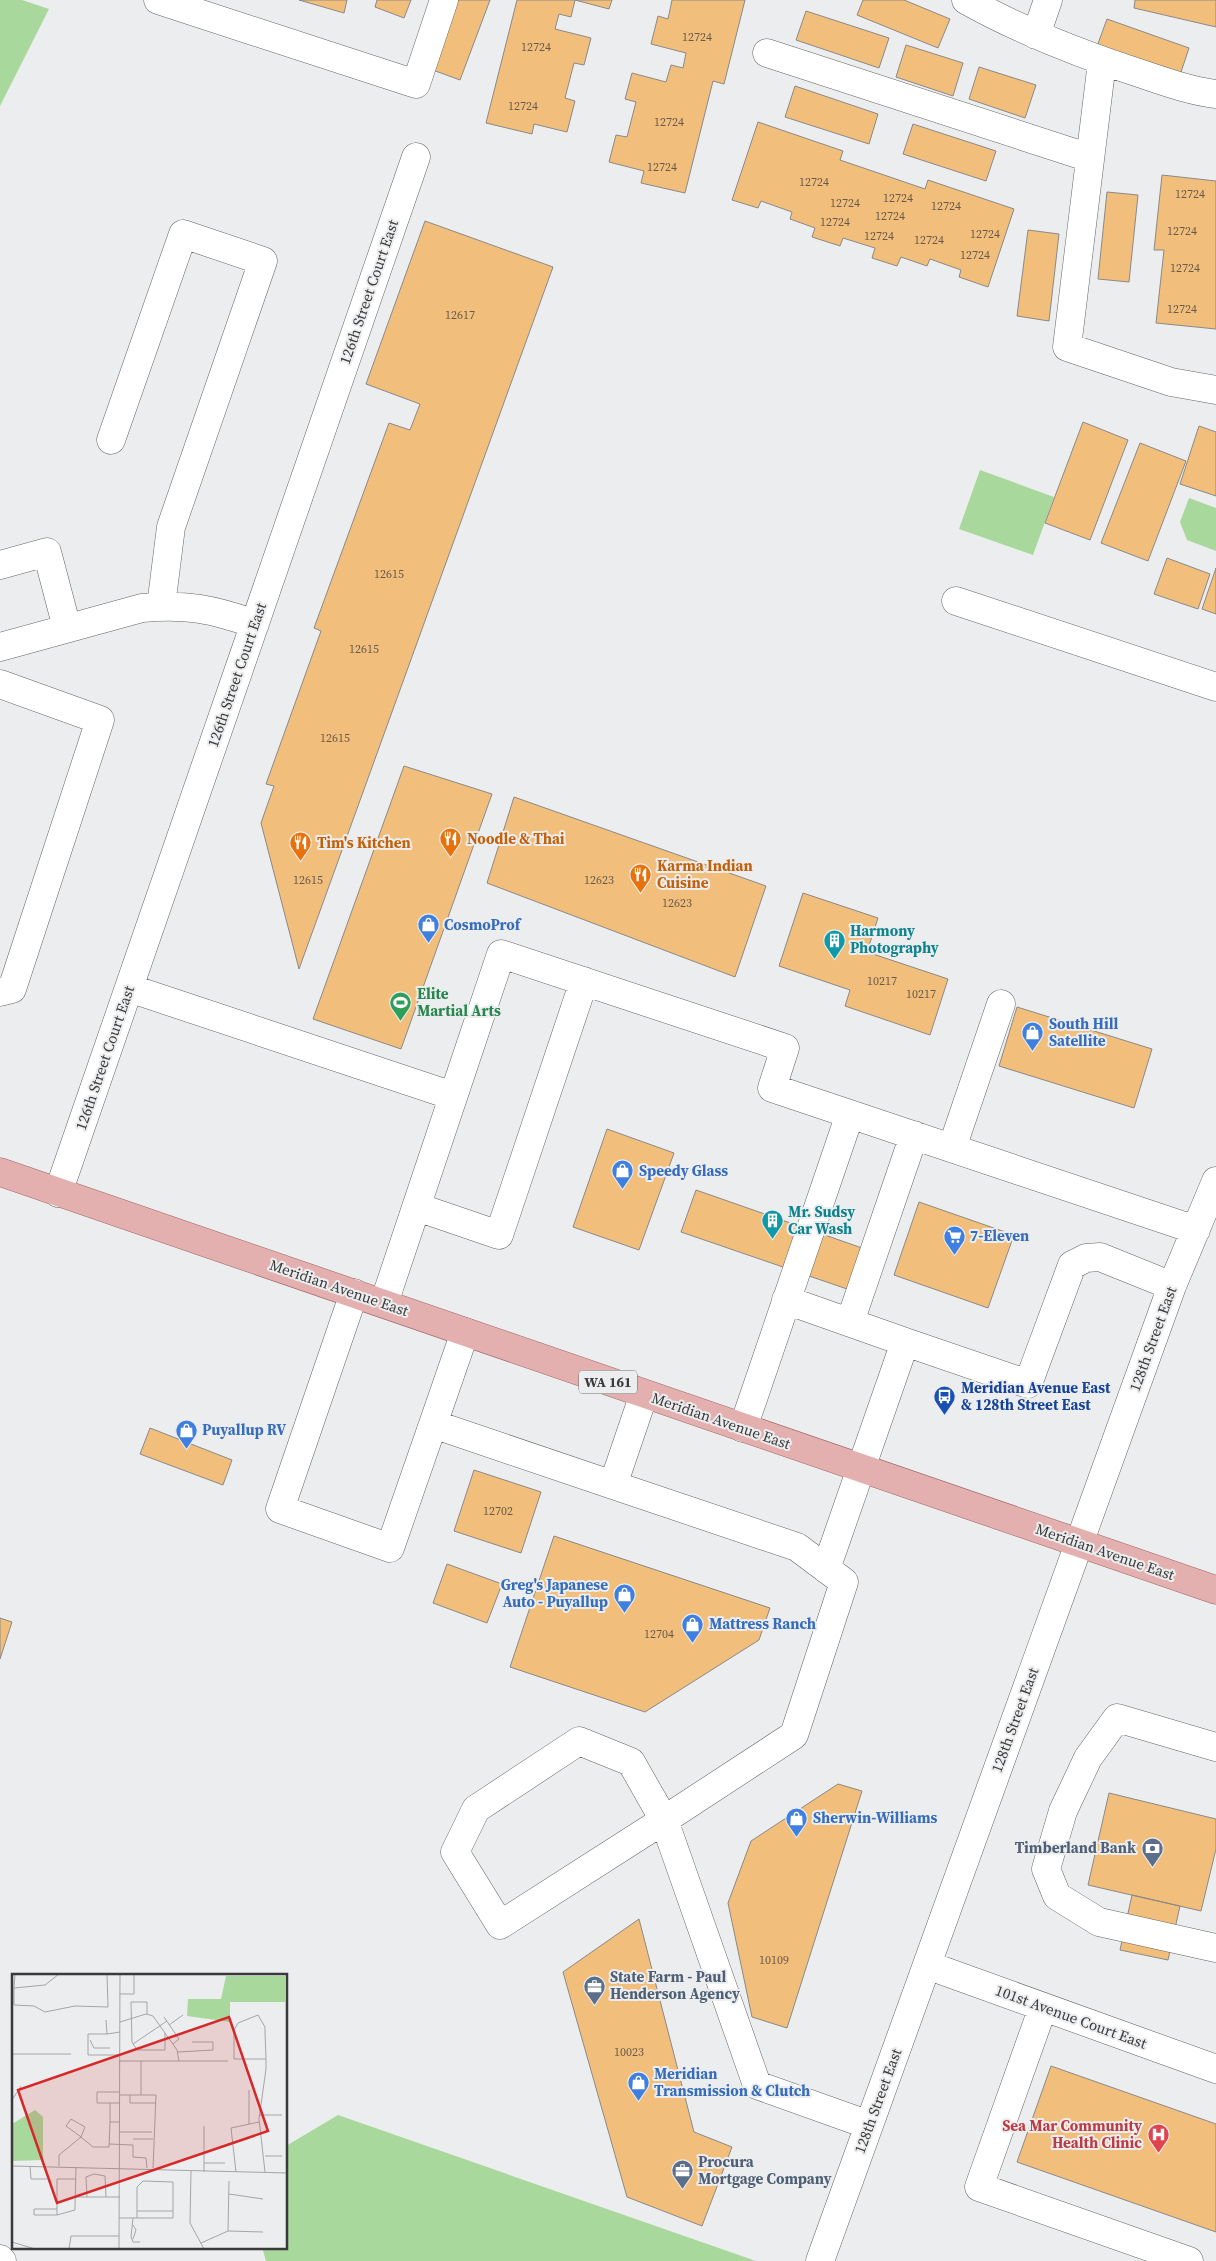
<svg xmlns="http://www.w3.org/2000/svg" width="1216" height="2261" font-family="'Source Serif 4',serif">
<rect width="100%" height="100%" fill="#ecedee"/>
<path fill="#a9d89d" d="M0,0h22l27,9 -49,97z
M980,470l74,27 -21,58 -74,-26z
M1189,498l27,10v43l-29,-11 -7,-18z
M338,2115l418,146h-490l-4,-14h24v-101z"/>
<path fill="#f2be7c" stroke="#8a8988" d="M299,0h48l-3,13z
M377,0h34l-7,18 -29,-11z
M456,0h34l-30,80 -30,-11z
M517,0h95l-3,9 -34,-9 -4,17 -12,-3 -4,15 36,9 -7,27 -10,-2 -9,35 10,3 -8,31 -33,-8 -2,10 -46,-11z
M672,0h73l-21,84 -11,-3 -28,112 -44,-10 3,-12 -35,-9 7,-27 11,2 9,-35 -11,-3 7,-26 34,9 5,-17 12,3 3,-15 -35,-9 7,-28 10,3z
M863,0h41l46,19 -12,29 -81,-33z
M1135,0h81v27l-82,-19z
M806,11l83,27 -10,30 -83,-28z
M1107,19l82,29 -10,30 -83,-29z
M906,45l57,18 -10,33 -57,-19z
M979,67l57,18 -11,33 -56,-19z
M795,86l83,28 -9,30 -84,-27z
M758,122l85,29 -3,9 85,29 3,-9 86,29 -26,78 -29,-10 2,-7 -31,-11 -3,7 -26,-9 -4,9 -25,-8 3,-10 -32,-10 -3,8 -28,-9 3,-9 -25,-9 2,-7 -31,-11 -3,7 -26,-8z
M913,124l83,27 -10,30 -83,-27z
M1162,175l54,6v148l-60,-6 8,-73h-10z
M1107,192l31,3 -9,87 -31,-3z
M425,221l128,46 -254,702 -38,-146 13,-37 -8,-2 55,-153 -7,-3 75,-205 21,7 10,-26 -54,-20z
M1028,230l31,4 -10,87 -32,-5z
M1083,422l45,18 -38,100 -45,-17z
M1199,426l17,6v64l-36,-12z
M1140,443l46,18 -38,100 -47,-18z
M1167,558l43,16 -12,35 -44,-15z
M1216,568v46l-14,-5z
M404,766l88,28 -91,255 -88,-30z
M514,797l252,89 -31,91 -248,-94z
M803,893l75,25 -11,34 81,27 -18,56 -85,-29 5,-16 -71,-24z
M1017,1007l135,42 -18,59 -135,-42z
M607,1129l67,24 -35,97 -66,-23z
M696,1190l166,58 -15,41 -166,-57z
M919,1202l95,33 -26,73 -94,-33z
M150,1428l82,32 -9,25 -83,-31z
M474,1470l67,22 -20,61 -67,-22z
M554,1536l216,72 -11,32 -114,72 -135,-45z
M447,1564l55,20 -15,39 -54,-20z
M0,1618l12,4 -12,37z
M838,1784l24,7 -75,237 -35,-11 -24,-114 23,-62z
M1109,1793l107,26v30l-15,62 -113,-26z
M1132,1895l48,11 -12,54 -48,-10z
M639,1919l55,213 38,15 -30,79 -75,-29 -64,-225z
M1051,2066l165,58v108l-199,-70z"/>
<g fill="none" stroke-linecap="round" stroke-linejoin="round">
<defs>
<path id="minor" d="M158,0l258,84 28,-84
M966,0c57,32 114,54 176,74 24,8 49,17 74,20
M1036,35l12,-35
M767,53l323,105
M1102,62l-35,285 104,35 45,8
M111,440l72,-206 80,27 -92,266 -10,79
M0,565l47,-13 20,76
M956,601l260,86
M0,647l142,-39c45,-4 70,1 113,16
M0,684l100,36 -88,269 -12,3
M129,988l324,108
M952,1148l49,-144
M58,1193l358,-1036
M417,1207l82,28 85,-254
M354,1293l-74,216 110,39 75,-216
M786,1300l119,42
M384,1303l117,-349 284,94 -13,40 424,142
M850,1322l64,-187
M644,1394l-31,91 184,62 47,35 -50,153 -130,85 93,265 112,40
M433,1424l180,61
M743,1428l107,-314
M826,1569l79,-227 123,42 44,-119 14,-7 14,-1 72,29
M579,1741l52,21 33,58 -164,105 -45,-73 21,-43z
M1216,1747l-99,-29 -29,40 -25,53 -17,58 11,27 42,26 117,26
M927,1965l289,104
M1043,2007l-64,180 210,74
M0,2259l2,2
M820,2261l352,-975 44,-105"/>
<path id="major" d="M0,1172l1216,418"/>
</defs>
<use href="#minor" stroke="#636465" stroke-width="29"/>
<use href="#major" stroke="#9d6463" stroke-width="29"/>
<use href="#minor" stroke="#fff" stroke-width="28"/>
<use href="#major" stroke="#e4b0af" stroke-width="28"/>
</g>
<defs>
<symbol id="restaurant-pin" viewBox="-11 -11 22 30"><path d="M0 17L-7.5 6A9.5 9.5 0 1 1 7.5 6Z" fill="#e8710a" stroke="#ecedee"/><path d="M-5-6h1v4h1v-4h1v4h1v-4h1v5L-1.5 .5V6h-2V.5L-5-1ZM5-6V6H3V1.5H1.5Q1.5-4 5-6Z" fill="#fff"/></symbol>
<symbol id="shop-pin" viewBox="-11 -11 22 30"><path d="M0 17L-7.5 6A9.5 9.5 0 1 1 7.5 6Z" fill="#3f7fe0" stroke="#ecedee"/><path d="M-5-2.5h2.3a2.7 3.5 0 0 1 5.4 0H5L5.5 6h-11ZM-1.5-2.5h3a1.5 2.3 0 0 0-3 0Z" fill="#fff"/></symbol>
<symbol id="building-pin" viewBox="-11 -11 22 30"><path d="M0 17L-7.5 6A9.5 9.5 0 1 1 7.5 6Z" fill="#0f9aa8" stroke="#ecedee"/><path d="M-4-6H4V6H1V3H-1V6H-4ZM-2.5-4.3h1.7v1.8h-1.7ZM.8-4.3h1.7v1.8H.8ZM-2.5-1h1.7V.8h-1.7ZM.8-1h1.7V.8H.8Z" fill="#fff"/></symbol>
<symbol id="stadium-pin" viewBox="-11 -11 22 30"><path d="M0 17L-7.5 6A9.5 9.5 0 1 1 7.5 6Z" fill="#2e9e5b" stroke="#ecedee"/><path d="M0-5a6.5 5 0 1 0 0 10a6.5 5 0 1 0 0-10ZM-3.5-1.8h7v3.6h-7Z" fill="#fff"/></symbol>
<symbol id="supermarket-pin" viewBox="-11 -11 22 30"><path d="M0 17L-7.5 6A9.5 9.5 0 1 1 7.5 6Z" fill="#3f7fe0" stroke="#ecedee"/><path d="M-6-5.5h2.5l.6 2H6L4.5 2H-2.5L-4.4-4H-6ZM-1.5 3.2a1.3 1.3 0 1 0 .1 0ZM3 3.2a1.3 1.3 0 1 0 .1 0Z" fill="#fff"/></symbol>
<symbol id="bus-pin" viewBox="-11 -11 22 30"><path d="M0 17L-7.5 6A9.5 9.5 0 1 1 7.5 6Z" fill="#1a4fb4" stroke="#ecedee"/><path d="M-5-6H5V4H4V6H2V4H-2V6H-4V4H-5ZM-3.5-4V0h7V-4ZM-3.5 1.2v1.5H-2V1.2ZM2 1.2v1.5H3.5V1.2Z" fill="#fff"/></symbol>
<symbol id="bank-pin" viewBox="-11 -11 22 30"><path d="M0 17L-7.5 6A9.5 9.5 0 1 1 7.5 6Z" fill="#5c6f8a" stroke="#ecedee"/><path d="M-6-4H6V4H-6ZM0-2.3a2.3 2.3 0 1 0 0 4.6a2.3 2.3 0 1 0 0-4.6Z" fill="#fff"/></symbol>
<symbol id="office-pin" viewBox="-11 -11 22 30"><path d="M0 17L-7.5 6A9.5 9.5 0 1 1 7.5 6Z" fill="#5c6f8a" stroke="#ecedee"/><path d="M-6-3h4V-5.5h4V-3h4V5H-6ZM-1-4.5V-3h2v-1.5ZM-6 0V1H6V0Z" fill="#fff"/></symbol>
<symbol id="hospital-pin" viewBox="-11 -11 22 30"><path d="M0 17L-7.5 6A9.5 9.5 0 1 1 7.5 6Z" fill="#e0444e" stroke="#ecedee"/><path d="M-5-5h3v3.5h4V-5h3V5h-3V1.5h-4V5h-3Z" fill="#fff"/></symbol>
</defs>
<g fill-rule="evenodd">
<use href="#restaurant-pin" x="438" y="826" width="25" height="34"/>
<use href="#restaurant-pin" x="288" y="830" width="25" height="34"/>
<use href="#restaurant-pin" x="628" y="862" width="25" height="34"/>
<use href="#shop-pin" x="416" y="912" width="25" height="34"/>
<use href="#building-pin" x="822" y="928" width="25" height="34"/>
<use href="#stadium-pin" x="388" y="990" width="25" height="34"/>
<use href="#shop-pin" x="1020" y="1020" width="25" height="34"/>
<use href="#shop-pin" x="610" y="1158" width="25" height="34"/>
<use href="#building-pin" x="760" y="1208" width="25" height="34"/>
<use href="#supermarket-pin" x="942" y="1224" width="25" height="34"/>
<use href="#bus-pin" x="932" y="1384" width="25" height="34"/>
<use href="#shop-pin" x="174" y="1418" width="25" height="34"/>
<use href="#shop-pin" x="612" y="1582" width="25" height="34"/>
<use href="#shop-pin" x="680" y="1612" width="25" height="34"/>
<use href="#shop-pin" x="784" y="1806" width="25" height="34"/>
<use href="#bank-pin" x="1140" y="1836" width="25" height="34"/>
<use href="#office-pin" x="582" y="1974" width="25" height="34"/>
<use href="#shop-pin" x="626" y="2070" width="25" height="34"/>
<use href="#hospital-pin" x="1146" y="2122" width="25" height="34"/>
<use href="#office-pin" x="670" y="2158" width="25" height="34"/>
</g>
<g text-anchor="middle" stroke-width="4" stroke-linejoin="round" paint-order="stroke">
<g font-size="12" fill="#685b4b">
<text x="697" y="41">12724</text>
<text x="536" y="51">12724</text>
<text x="523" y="110">12724</text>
<text x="669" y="126">12724</text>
<text x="662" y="171">12724</text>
<text x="814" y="186">12724</text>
<text x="1190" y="198">12724</text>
<text x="898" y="202">12724</text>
<text x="845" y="207">12724</text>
<text x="946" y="210">12724</text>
<text x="890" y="220">12724</text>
<text x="835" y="226">12724</text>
<text x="1182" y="235">12724</text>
<text x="985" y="238">12724</text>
<text x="879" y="240">12724</text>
<text x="929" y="244">12724</text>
<text x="975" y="259">12724</text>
<text x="1185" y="272">12724</text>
<text x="1182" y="313">12724</text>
<text x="460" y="319">12617</text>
<text x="389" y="578">12615</text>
<text x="364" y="653">12615</text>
<text x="335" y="742">12615</text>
<text x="308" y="884">12615</text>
<text x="599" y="884">12623</text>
<text x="677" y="907">12623</text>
<text x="882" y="985">10217</text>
<text x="921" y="998">10217</text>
<text x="498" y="1515">12702</text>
<text x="659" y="1638">12704</text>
<text x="774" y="1964">10109</text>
<text x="629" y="2056">10023</text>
</g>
<rect fill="#ecedee" stroke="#6f7071" stroke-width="1" x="579" y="1370.5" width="58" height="23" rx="4"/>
<g font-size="14" font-weight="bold" fill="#3a3a3b">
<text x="608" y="1387">WA 161</text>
</g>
<g font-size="15" fill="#3a3a3b" stroke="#ecedee">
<text transform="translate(369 292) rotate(-71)" y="5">126th Street Court East</text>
<text transform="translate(237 675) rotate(-71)" y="5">126th Street Court East</text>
<text transform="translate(105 1058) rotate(-71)" y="5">126th Street Court East</text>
<text transform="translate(339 1288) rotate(19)" y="5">Meridian Avenue East</text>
<text transform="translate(1153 1339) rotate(-70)" y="5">128th Street East</text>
<text transform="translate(721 1421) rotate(19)" y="5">Meridian Avenue East</text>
<text transform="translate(1105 1552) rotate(19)" y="5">Meridian Avenue East</text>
<text transform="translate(1015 1720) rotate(-70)" y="5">128th Street East</text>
<text transform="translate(1071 2017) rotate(20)" y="5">101st Avenue Court East</text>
<text transform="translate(878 2101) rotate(-70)" y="5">128th Street East</text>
</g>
<g font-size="15" font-weight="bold" fill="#c56008" stroke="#ecedee" text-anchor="start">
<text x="467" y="844">Noodle &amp; Thai</text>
<text x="317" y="848">Tim's Kitchen</text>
<text x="657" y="871">Karma Indian<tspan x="657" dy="17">Cuisine</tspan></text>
</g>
<g font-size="15" font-weight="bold" fill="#366cbe" stroke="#ecedee" text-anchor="start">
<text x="444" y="930">CosmoProf</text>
<text x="1049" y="1029">South Hill<tspan x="1049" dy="17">Satellite</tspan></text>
<text x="639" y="1176">Speedy Glass</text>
<text x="970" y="1241">7-Eleven</text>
<text x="202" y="1435">Puyallup RV</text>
<text x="608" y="1590" text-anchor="end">Greg's Japanese<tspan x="608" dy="17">Auto - Puyallup</tspan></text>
<text x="709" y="1629">Mattress Ranch</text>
<text x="813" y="1823">Sherwin-Williams</text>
<text x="654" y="2079">Meridian<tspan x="654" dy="17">Transmission &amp; Clutch</tspan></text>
</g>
<g font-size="15" font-weight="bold" fill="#0d838f" stroke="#ecedee" text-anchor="start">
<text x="850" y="936">Harmony<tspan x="850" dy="17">Photography</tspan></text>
<text x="788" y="1217">Mr. Sudsy<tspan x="788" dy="17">Car Wash</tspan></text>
</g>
<g font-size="15" font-weight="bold" fill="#27864d" stroke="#ecedee" text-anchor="start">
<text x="417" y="999">Elite<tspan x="417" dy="17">Martial Arts</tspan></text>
</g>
<g font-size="15" font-weight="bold" fill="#164399" stroke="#ecedee" text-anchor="start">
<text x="961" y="1393">Meridian Avenue East<tspan x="961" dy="17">&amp; 128th Street East</tspan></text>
</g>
<g font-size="15" font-weight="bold" fill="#4e5e75" stroke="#ecedee" text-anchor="start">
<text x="1136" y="1853" text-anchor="end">Timberland Bank</text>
<text x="610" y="1982">State Farm - Paul<tspan x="610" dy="17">Henderson Agency</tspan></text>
<text x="698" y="2167">Procura<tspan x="698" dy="17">Mortgage Company</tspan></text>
</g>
<g font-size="15" font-weight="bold" fill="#be3a42" stroke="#ecedee" text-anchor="end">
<text x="1142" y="2131">Sea Mar Community<tspan x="1142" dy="17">Health Clinic</tspan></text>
</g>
</g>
<g transform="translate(12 1974)">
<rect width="275" height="275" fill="#ecedee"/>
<path d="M214,2h59v26h-55v20l-43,-6 1,-17h33zM23,136l8,7v43l-31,1v-37z" fill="#a9d89d"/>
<path fill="none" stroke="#a5a5a6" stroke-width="1" d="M3,0l-1,14 31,-3 14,-11M2,14v17l20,1 11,6 30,-6 33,1 -1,-33M108,20h14v-20M135,40v-12h-16l1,40 5,8h28v-17M152,43l15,22 -6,5M94,46l1,14 13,-2M108,48l26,-8 7,2 24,34 2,11M157,51l14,-10M95,60h-19v21h32M78,66l4,8h16M121,70l34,-23M166,78l35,-2v-8h-21M0,80h59M108,87h108M129,87v34M237,116v34M108,121h36l-3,73M118,121v8h26M0,126l9,-14M98,129v19M108,129h-23v-11h23M247,141h23M59,145l14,8 -4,10 -15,-11zM192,152v46M108,158h32M121,165h20M97,170l24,1v12l13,1 1,10M253,182h17M192,189h21M0,192l275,7M18,192l1,13h16M47,192v-11l22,-18 12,10h16l1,-25h10M179,197l-1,52 14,26M224,198l-5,-44 28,-6M253,198l-6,-53 7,-50v-10l-1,-27v-5l-7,-12 -20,8 -4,7v29h32M64,205h-19v36l18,-5v-3l1,-40M217,220l34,5M63,223h45M75,223l-1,-20 8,-3 11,2 1,21M45,235h-23v6h23M125,237v-24l6,-6 30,1v29M275,241v-99M107,244h54v-7h-36v7M121,244l-2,19 2,5h7M121,251l3,5 -3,9M216,257l1,-50M0,268l23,7M189,269l27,-12 35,1M57,275l2,-13h48M107,275l1,-275"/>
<path fill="#d62828" fill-opacity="0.15" stroke="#d62828" stroke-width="2.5" d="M217,43l39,114 -211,72 -39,-113z"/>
<rect width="275" height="275" fill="none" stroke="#3a3a3b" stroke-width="2.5"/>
</g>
</svg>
